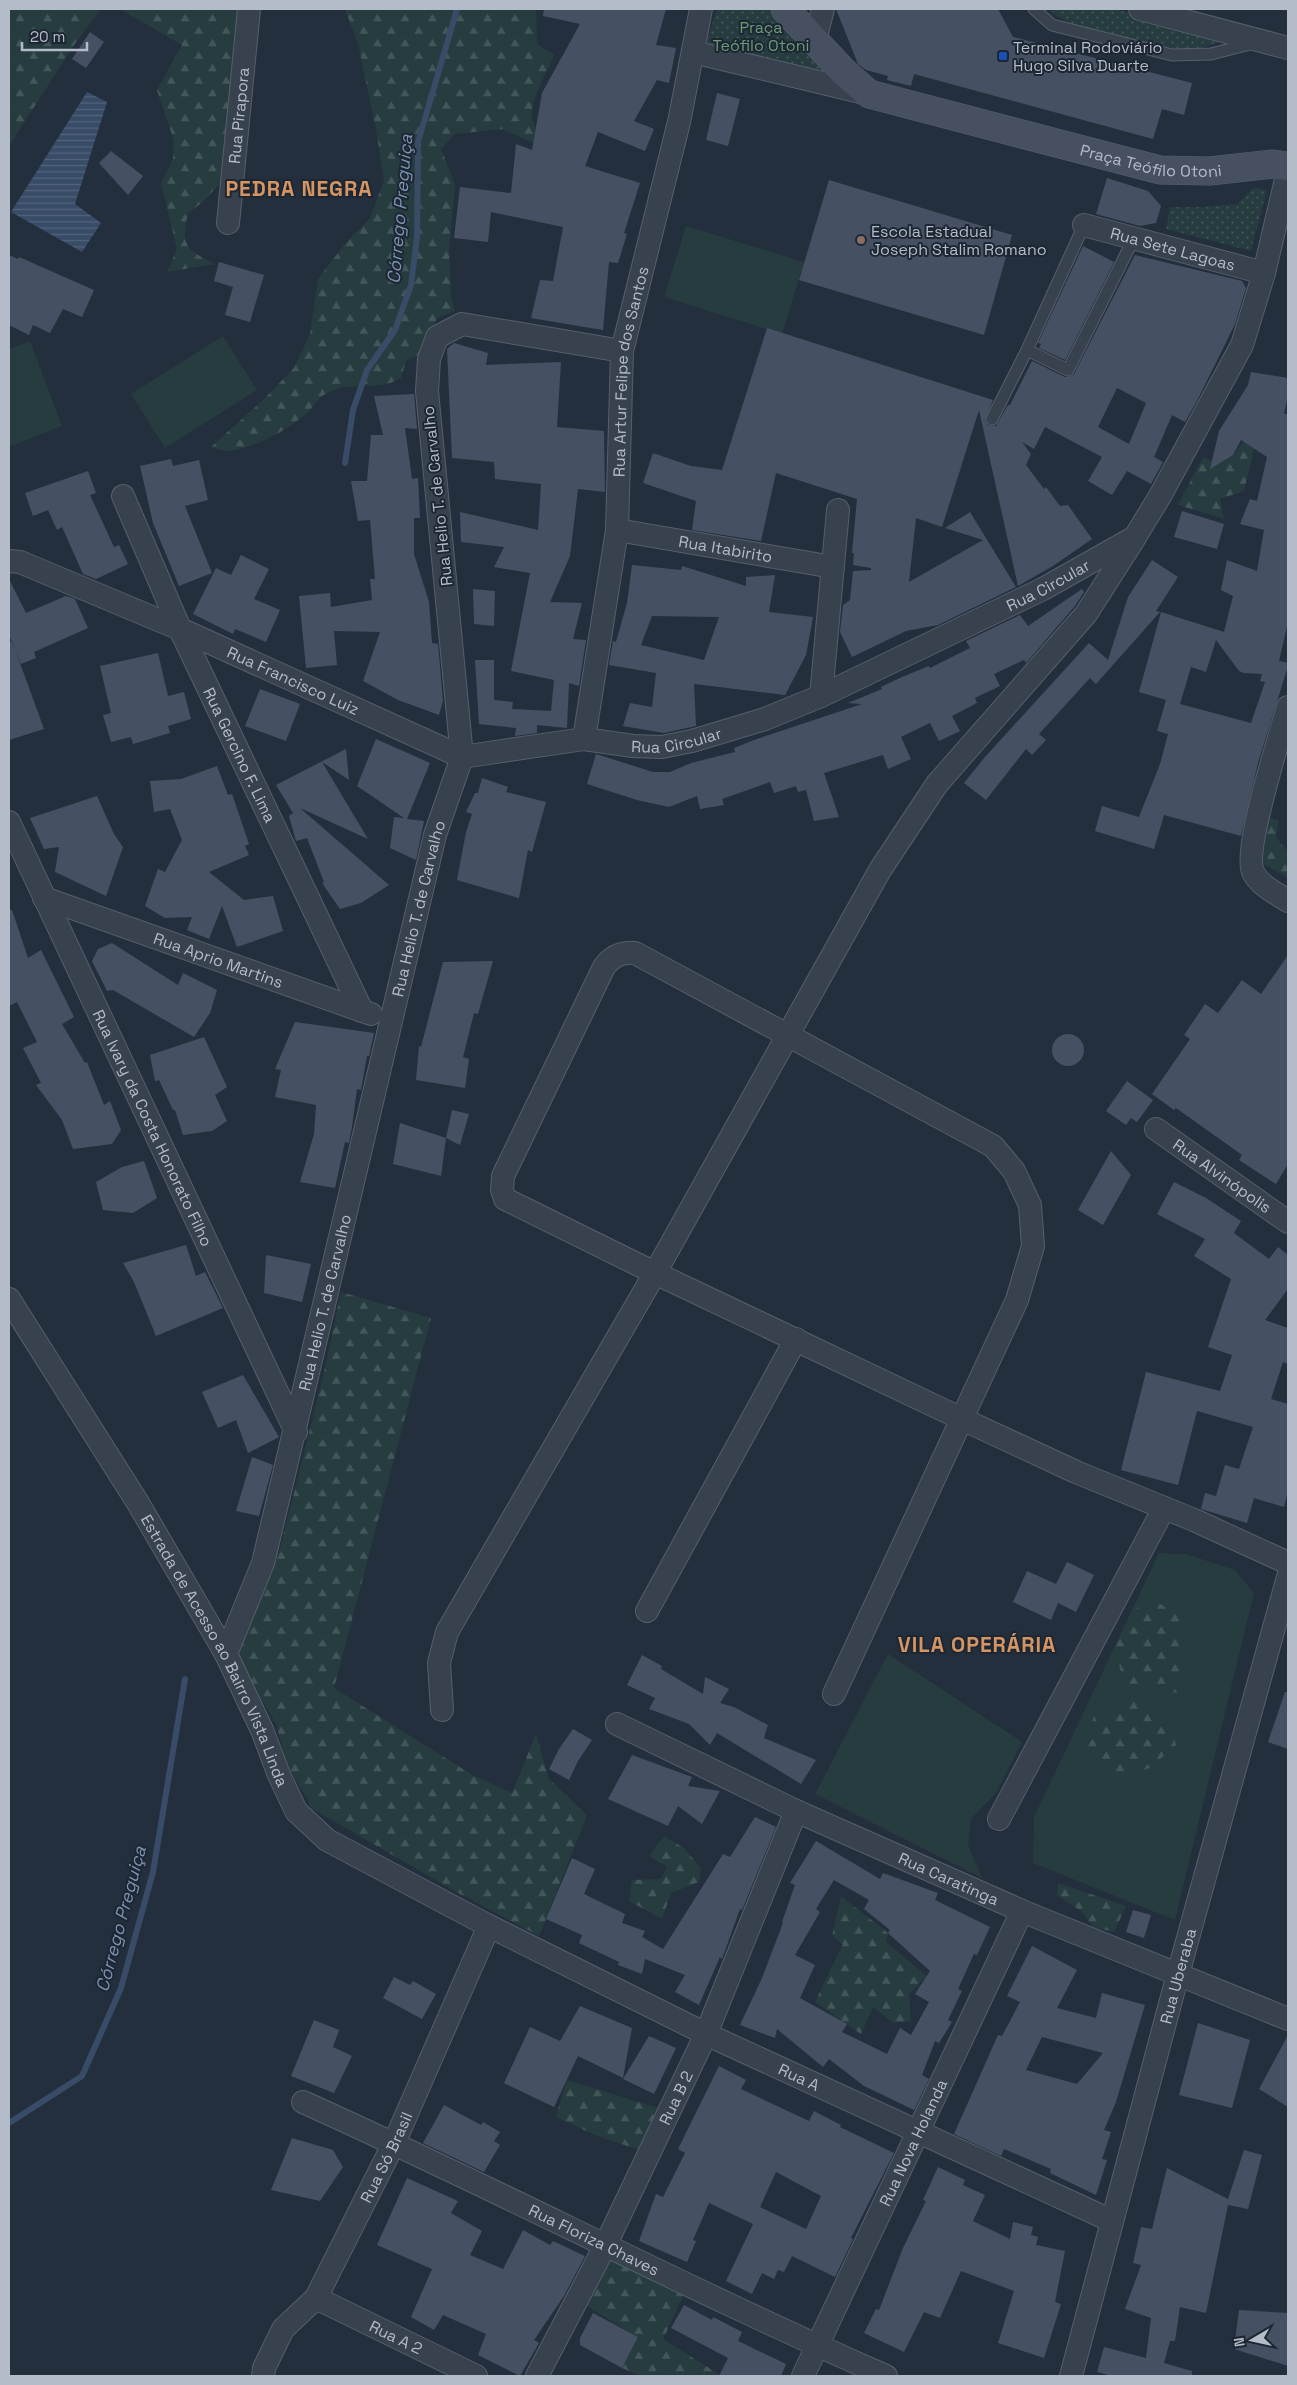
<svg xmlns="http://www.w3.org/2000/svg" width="1297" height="2385" font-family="'Space Grotesk',sans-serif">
<defs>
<pattern id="forest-firs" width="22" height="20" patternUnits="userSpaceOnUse" patternTransform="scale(1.25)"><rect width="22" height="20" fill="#263c3f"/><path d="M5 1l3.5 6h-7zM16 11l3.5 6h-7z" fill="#435659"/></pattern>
<pattern id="park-dots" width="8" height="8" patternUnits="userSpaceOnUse" patternTransform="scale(1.25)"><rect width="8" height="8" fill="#263c3f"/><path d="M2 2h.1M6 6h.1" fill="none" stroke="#435659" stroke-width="1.8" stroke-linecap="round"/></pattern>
<pattern id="water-rules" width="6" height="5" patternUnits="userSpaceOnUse" patternTransform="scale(1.25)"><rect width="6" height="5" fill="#394c67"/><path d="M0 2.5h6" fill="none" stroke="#53647b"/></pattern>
</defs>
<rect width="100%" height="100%" fill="#242f3e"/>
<path fill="#263c3f" d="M686,226l118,36 -22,72 -118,-37z
M223,336l34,54 -92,58 -34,-54z
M30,341l32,85 -51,20 -2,-6v-91z
M1159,1553l27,1 49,16 19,23 -79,327 -142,-57 1,-46z
M888,1654l134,88 -26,51 -25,26 -3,26 14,33 -167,-84z"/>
<path fill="url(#forest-firs)" d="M9,9h92l-27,36 -65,101z
M120,9h122l-13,142 -9,33 -21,21 -11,8c-7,34 -3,36 27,51l-48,8 10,-23 -16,-66 12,-24 1,-18 -17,-51 25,-45z
M345,9h191l1,36 17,9c-6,18 -23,43 -22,62 1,10 7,21 9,30l-39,-17 -47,5 -14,15 14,35 -6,65 2,47 4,15 -18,7 -13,34 -18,9 -5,17c-25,15 -53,1 -77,17 -7,3 -10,12 -16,17 -20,18 -54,37 -82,39 -5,0 -10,-2 -15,-4l50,-45 33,-34 16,-34 8,-55 27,-35 25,-26 14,-37 -8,-52 -18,-85z
M1244,441l10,8 -10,42 -24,8 4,20 -46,-14 25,-48 15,7 15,-9z
M1266,817l13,3 -3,17 12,16v25l-28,-16z
M341,1292l90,26 -97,370 140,88 38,17 24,-59 13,45 38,36 -48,121 -86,-46 -140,-81 -26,-44 -11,-41 -41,-70 45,-105 43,-172z
M1140,1602l18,1 21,11 5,36 -5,43 -54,-7 -11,-38z
M1130,1699l38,16 8,30 -26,23 -29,8 -36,-31 9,-29z
M664,1836l20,12 17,20 -2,14 -28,11 -9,26 -33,-18 3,-21 29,-1 6,-12 -18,-11z
M1058,1883l68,23 -12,26 -21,-5 -11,-15 -25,-17z
M841,1896l47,37 -2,9 41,34 -18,18 2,27 -18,2 -20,-16 -12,27 -46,-32 28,-58 -11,-8z
M567,2080l91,28 -19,42 -44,-15 -39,-18z
M609,2260l75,34 -21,45 57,36 -80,1 -18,-8 16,-31 -51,-31z"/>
<path fill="url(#park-dots)" d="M717,9h55l52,57v8l-120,-24z
M1049,9h65l116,30 -32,10 -18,1 -103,-23 -22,-12z
M1254,188l13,2 -16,61 -85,-22 4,-22h32l35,-3z"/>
<path fill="url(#water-rules)" d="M87,92l20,10 -32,102 26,19 -19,29 -71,-40z"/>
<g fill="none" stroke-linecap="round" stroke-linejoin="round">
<path stroke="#394c67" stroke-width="6" d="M345,463l8,-53 14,-40 28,-40 16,-45 6,-48 1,-95 39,-133
M9,2123l73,-47 39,-88 32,-116 32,-193"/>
</g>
<path fill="#455162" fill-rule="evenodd" d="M544,9h122l-10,36 20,3 -7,35 -12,-3 -23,41 20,8 -9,22 -47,-19 -13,34 55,17 -16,50 3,1 -9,29 -9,-1 -6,68 -72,-12 9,-38 13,1 10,-54 -72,-15 -3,30 -34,-4 6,-51 51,6 5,-49 16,6 10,-57 38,-69 -37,-8z
M836,9h162l15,28 179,46 -8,32 -22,-6 -9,30 -239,-65 -3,12 -24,-6 1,-4 -22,-6 -8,-6z
M90,32l14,10 -18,26 -14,-9z
M717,93l23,6 -12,47 -22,-6z
M111,151l32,25 -15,19 -29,-32z
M1107,178l41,13 13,15 -5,17 -16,3 -44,-12z
M829,180l183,55 -28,100 -185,-55z
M1083,246l31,16 -49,98 -26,-12 2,-4 -3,-1z
M9,255l9,4 1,-2 75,33 -12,27 -19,-8 -13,24 -17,-8 -4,10 -20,-10z
M1135,255l107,26 4,7 -11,36 -38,77 -12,21 -13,-7 -18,42 9,5 -12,22 -24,-13 -15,24 -24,-14 14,-24 -57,-30 -11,22 -12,-7 9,12 -5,11 18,24 2,-2 14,19 8,-1 24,34 -39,27 -35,20 -39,-176 -37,117 -26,-9 -7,64 74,-42 -38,-12 25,-16 46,75 -78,38 -32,6 -54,26 -12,-25 3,-27 7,-5 3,-29 18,-1v-2l-18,-3 1,-12h-2l5,-54 -81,-26 -15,68 -69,-11 4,-29 -53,-18 10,-30 38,13 31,4 45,-142 226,72 -8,20 3,5 8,1 12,-21h2l22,-44 33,16 7,-1 2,-2zM1117,388l29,15 -17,41 -31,-17z
M219,262l45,13 -14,47 -25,-7 8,-28 -19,-6z
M454,343l34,10 -2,12 75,-3 -4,65 47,4 1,61 -27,-3 -8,67 -20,46 32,1 -9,36 13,1 -7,46 -10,-3 -2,45 -30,-3v8l-22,3 1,-8 -37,-4 -4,-64h19v40l19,2 -1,7 39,2 3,-31 -43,-9 19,-98 -36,-6 10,-20 -43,-5 -1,-30 78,18 3,-46 -46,-5 -1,-17 -42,-4 -5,-109z
M1251,372l37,6v18l-4,18h4v208l-9,39 9,2v3l-30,97 -17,73 -77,-21 -10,34 -59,-18 7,-25 37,11 21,-53 8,-30 -11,-3 9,-31 -27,-8 22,-80 63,20 9,-36 -12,-6 6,-30 30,11 7,-41 -24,-6 10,-25 7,2 10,-44 -26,-17 -8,15 -23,14 9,-38 29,-46zM1216,640l23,31 5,2 18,1 -2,7 5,1 -14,41 -71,-19 11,-37 15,5z
M414,394l3,35 -12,-1 7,51 6,-1 2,40h-6v36l15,48 3,41 6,1 5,57 -4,14 -41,-15 -35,-19 17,-49 -46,-1 3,34 -31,3 -7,-72 31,-3 1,14 41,-7 -2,-21h5l-5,-59 -12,1 -7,-40h16l4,-46h12l-9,-39z
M171,459l2,7 26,-6 9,40 -23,6 27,67 -33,13 -26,-63 -13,-57z
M88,471l8,22 -6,2 24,52 5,-2 9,19 -32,15 -13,-5 -21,-47 -5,3 -9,-20 -15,6 -8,-23z
M1182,511l42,13 -7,25 -43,-12z
M241,555l28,14 -15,30 26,11 -14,32 -31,-13 -2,5 -40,-20 23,-46 15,7z
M1152,560l26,17 -22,34 4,1 -64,72 -6,-6 -51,56 7,6 -14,15 -6,-6 -40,51 -22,-17 21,-26 104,-114 19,17 20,-63z
M632,565l49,5 1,-4 64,20v-9l29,-2 -6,37 44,5 -7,38 -21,40 -91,-11 2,42 -32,7 -41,-7 7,-23 22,4 4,-34 -47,-8 4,-24 3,1 11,-39zM652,616l67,1 -15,43 -63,-15z
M9,579l17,34 40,-17 9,3 13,29 -54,24 2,6 -15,6 -12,-29z
M473,589l22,2 -1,35 -20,-2z
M1082,589l2,3 -9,14 -49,57 -2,-3 -30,14 6,12 -25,12 2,5 -25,13 8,15 -21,10 -9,-18 -29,14 10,22 -23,10 -5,-14 -59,18 15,44 -25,4 -8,-31 -8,2 -2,-6 -22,7 -4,-11 -48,17 2,6 -24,4 -3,-13 -28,11 -32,-7 -50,-16 9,-30 57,18h17l21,-9 44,-11 -1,-4 20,-8 108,-36 -14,-1 34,-14 -1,-2 21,-10 27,-11 1,2 40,-20 -4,-7 54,-26 8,11z
M12,641l32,88 -35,11v-98z
M158,653l10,43 16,-4 7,27 -23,7 2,7 -37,11 -2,-7 -20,5 -8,-27 8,-2 -11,-47z
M260,689l40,15 -14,37 -41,-15z
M376,739l54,24 -23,56 17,2 -8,39 -26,-12 4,-31 10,1 -47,-32z
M346,749l3,31 -27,-18 46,77 -68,-31 89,77 -28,18 -21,6 -18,-26 2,-1 -17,-44 -11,3 -7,-25 4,-3 -17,-28z
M217,766l11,29 4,-1 17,50 -4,2 4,9 -40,17 35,28 29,-4 10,35 -46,16 -15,-41 -13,33 -22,-9 5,-13 -27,1 -20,-12 13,-37 7,3 17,-32 -12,-31 -16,3 -4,-31 31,-2z
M482,778l26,9 -2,5 40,10 -14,50 -4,-2 -9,48 -62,-18 9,-48 6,-18 -6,-2 9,-19h3z
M97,796l17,38 9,13 -17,49 -51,-24 4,-25 -15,2 -14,-31z
M9,910h3l16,48 13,-8 33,67 -12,7 23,39 2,-1 17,43 6,-4 11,29 -9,14 -39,5 -11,-29 -26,-35 5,-2 -18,-35 14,-6 -20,-40 -8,4z
M112,943l66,42 5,-12 34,17 -7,23 -16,24 -81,-47 -6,1 -15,-30 6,-12z
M1288,955v209l-12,20 -37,-24 3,-5 -66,-47 -2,2 -22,-16 38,-55 -6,-4 21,-31 13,9 24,-33 19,14z
M493,961l-15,53 -4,-1 -11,44 6,2 -4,29 -49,-8 3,-34 2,1 22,-85z
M295,1022l79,11 -5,23h-2l-6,34 -4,-1 -5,38 -3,16 -4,-1 -10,46 -35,-6 14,-48 2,-29 -41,-8 6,-27 -6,-1z
M1052 1050a16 16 0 1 1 32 0a16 16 0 1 1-32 0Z
M204,1037l23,50 -12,8 12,26 -15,10 -29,4 -8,-25h-2l-14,-30 -4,1 -5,-26z
M1127,1081l26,19 -16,22 -6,-4 -5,7 -20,-14z
M452,1110l17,4 -9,31 -14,-7z
M400,1123l46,15 -5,38 -48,-12z
M1111,1151l20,24 -28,50 -25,-15z
M144,1161l13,37 -24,15 -30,-3 -7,-28 26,-15z
M1174,1182l32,16 35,23 -7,12 35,26 9,-12 10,8v34l-23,31 23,8v36l-5,-2 -12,37 17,5v87l-4,16 -30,-9 -7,25 -46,-14 4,-16 11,3 9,-31 14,4 14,-42 -56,-16 -19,74 -57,-15 25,-98 74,19 12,-36 -24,-8 23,-68 -37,-23 11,-17 -48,-25z
M186,1245l10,31 9,-4 18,36 -67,28 -22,-54 -11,-19z
M266,1255l45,9 -9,38 -38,-9z
M243,1375l36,62 -31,16 -12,-33 -18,8 -16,-36z
M252,1457l21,8 -14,51 -23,-5z
M1067,1562l27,13 -18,37 -18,-9 -7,17 -38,-18 14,-31 29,13z
M642,1655l20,11 -1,3 42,25 2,-17 24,12 -9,14 14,4 34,18 -4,13 52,22 -15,24 -84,-51 -7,12 -21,-21 -40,-15 6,-11 -28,-13z
M1285,1692h3v57l-20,-7z
M573,1729l19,11 -14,21 -9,19 -20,-11 10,-20z
M632,1755l60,22 -4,9 32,5 -18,33 -24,-18 -10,20 -60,-27z
M755,1817l21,10 -34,83 -2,-1 -18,50 -2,-2 -21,48 -24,-13 10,-17 -40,-16 -3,15 -24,-9 1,-3 -40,-19 3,-8 -36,-16 26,-61 23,11 -11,25 41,20 -3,9 23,8 -3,6 21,12 60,-95 7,3z
M816,1841l64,38 3,-6 55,20 -3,7 55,27 -13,28 -3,-1 -16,35 4,2 -14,29 4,2 -13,21 -4,-2 -13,34 7,4 -15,31 -50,-24 -35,-27 -6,8 -46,-38 -2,9 -35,-13 22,-47 21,-55 -1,-1 13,-37 -5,-2zM834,1880l35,20 -5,9 26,21 -2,3 42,38 -15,23 14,8 -18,33 -11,-7 -13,26 -45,-22 5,-8 -47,-26 15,-33 -20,-10 25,-43 -4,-3z
M1133,1910l18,5 -7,23 -18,-6z
M1032,1946l45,24 -20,38 39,10 6,-25 43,12 -29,97 -12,28 7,2 -9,27 5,1 -11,35 -46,-22 1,-4 -47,-20 -3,7 -47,-22 44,-99 4,1 18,-34 -13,-6zM1042,2037l61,16 -26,31 -51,-14z
M394,1977l16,8 3,-4 23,13 -14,25 -39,-21z
M580,2006l52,22 -9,50 -45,-22 -24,51 -50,-24 26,-56 30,14z
M314,2020l25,10 -6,17 19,9 -18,37 -43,-17z
M1198,2023l52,17 -18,68 -53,-13z
M1288,2035v72l-29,-18z
M649,2036l27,12 -22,46 -31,-15z
M719,2066l27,14 -5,9 68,32 5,-10 27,14 -1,2 54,26 -43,85 2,1 -18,38 -43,-21 -8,16 -6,-2 -4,9 -12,-6 -10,21 -26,-13 27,-57 -44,-21 -16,37 3,1 -9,21 -48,-21 17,-47 7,3 22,-44 -7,-4zM776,2172l45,24 -15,33 -46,-22z
M444,2105l37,20 2,-3 17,10 -6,9 6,4 -16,27 -61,-29z
M292,2138l41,12 10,17 -23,34 -49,-11z
M1244,2150l18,5 -14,54 -20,-4 -22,108 -26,-6 -5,34h-5l-6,22 28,8v5h-80l-15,-4 7,-25 42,11 5,-40 -26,-9 16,-44 -8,-2 8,-36 11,2 15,-61 61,31z
M938,2167l27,13 -2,5 22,10 -12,26 37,18 3,-17 20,5 -2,8 7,2 -2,8 29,6 -10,51 6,2 -17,54 -46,-15 16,-52 -53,-20 -21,47 -16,-6 -20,40 -40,-19 12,-24 3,1 24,-62 23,-47 -3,-1z
M407,2178l51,23 -7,12 31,18 -12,24 33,14 20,-39 27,15 3,-4 32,15 -21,40 -30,44 5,3 -19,33 -42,-21 8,-21 -43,-19 -9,15 -23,-13 21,-48 -55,-24z
M684,2305l28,15 1,-3 29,15 -4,9 48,23 -5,12h-62l9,-18 -57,-30z
M1239,2310l49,3v53l-54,-17z
M593,2313l45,24 -16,31 -42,-23v-7z"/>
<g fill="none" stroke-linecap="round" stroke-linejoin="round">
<defs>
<path id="service" d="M1034,9l18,16 120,30 39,-1 43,-11
M1027,350l41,20 66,-132
M992,419l35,-69 57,-125"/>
<g id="minor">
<path d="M1140,9l148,39"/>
<path d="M815,40l8,-31"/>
<path d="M693,52l176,42"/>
<path id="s1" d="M228,223l21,-214"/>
<path id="s2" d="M1084,225l180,48"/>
<path id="s3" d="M123,496l57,133 182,382"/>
<path id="s4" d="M617,530l216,37"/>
<path id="s5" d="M9,561l11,1 160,67 282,128 122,-18 49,7 29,1 30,-6 73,-22 56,-23 222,-107 92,-52 25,-41 82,-151 22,-72 24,-102"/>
<path d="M821,696l17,-186"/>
<path d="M1288,707c-8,29 -45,143 -35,165 7,14 23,21 35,29"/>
<path id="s6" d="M584,739l33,-209 5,-179 57,-229 22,-113"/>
<path id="s7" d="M9,822l287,610"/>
<path id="s8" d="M44,898l327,116"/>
<path id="s9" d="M1156,1129l132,93"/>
<path id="s10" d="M9,1299l129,204 88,151 36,76 17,45 17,36 31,29 162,86 217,108 406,187"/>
<path d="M647,1611l149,-272"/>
<path id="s11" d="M226,1654l37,-91 172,-728 27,-78 -35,-366 2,-32 8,-22 25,-13 160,27"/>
<path d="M834,1694l183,-394 16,-54 -3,-41 -16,-34 -21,-25 -358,-193c-14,-1 -23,3 -31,14l-101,209 -1,14 3,9 150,74 307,146 114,53 118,48 94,43"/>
<path d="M442,1710l-3,-47 8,-31 208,-359 225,-403 57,-86 149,-170 48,-75"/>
<path id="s12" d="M617,1724l179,87 226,100 266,108"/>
<path d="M999,1819l165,-311"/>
<path id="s13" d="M303,2102c196,88 386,188 583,274"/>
<path id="s14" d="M316,2298l160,78"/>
<path id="s15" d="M263,2376l1,-8 19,-39 33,-31 78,-155 95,-217"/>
<path id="s16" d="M537,2376l68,-130 101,-212 90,-223"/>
<path id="s17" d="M803,2376l219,-465"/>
<path id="s18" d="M1071,2376l107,-402 110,-397"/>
</g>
<g id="secondary">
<path id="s19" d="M785,9l57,61 27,24 291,76 50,1 63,-7 15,2"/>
</g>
</defs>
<use href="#service" stroke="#565f6c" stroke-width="13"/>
<use href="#minor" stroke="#565f6c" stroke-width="24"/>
<use href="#secondary" stroke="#565f6c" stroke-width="29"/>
<use href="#service" stroke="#38414e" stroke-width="11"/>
<use href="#minor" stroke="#38414e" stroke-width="22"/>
<use href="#secondary" stroke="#465061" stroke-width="28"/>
</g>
<rect fill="#1a4fb4" stroke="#1d2633" stroke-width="2" x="998" y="51" width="10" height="10" rx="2.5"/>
<circle fill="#8d6e63" stroke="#1d2633" stroke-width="2" cx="861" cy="240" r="5"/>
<g text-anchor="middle" stroke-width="4" stroke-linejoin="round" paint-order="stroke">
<g font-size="16" fill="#6b9a76" stroke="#1d2633">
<text x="761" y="33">Praça<tspan x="761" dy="18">Teófilo Otoni</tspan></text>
</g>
<g font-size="16" fill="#b4bcc9" stroke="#1d2633" text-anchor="start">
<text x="1013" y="53">Terminal Rodoviário<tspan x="1013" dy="18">Hugo Silva Duarte</tspan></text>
<text x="871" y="237">Escola Estadual<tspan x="871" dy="18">Joseph Stalim Romano</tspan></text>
</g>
<g font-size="16" fill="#b4bcc9" stroke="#1d2633">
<text dy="6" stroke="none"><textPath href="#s1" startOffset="108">Rua Pirapora</textPath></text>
<text dy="6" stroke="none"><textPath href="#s19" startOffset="410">Praça Teófilo Otoni</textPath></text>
<text dy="6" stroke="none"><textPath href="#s2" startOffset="92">Rua Sete Lagoas</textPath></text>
<text dy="6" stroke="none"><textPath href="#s6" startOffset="371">Rua Artur Felipe dos Santos</textPath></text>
<text transform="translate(437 496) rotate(-96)" y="6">Rua Helio T. de Carvalho</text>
<text dy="6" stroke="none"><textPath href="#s4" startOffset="110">Rua Itabirito</textPath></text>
<text dy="6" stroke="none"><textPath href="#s5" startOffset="1116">Rua Circular</textPath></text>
<text dy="6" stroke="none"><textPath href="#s5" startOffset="309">Rua Francisco Luiz</textPath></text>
<text dy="6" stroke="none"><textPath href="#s5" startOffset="711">Rua Circular</textPath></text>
<text dy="6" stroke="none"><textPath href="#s3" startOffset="284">Rua Gercino F. Lima</textPath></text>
<text dy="6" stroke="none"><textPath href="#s11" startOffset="771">Rua Helio T. de Carvalho</textPath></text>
<text dy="6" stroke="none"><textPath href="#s8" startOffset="185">Rua Aprio Martins</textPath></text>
<text dy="6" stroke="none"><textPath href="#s7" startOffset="338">Rua Ivary da Costa Honorato Filho</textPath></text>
<text dy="6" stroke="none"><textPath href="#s9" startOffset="81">Rua Alvinópolis</textPath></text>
<text dy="6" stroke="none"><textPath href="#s11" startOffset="366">Rua Helio T. de Carvalho</textPath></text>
<text dy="6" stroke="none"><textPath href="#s10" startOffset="408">Estrada de Acesso ao Bairro Vista Linda</textPath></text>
<text dy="6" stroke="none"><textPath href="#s12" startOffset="366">Rua Caratinga</textPath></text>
<text dy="6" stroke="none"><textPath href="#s18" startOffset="414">Rua Uberaba</textPath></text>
<text dy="6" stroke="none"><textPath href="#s10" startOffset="1159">Rua A</textPath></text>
<text dy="6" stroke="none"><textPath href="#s16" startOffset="311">Rua B 2</textPath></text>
<text dy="6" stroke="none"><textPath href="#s17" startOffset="258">Rua Nova Holanda</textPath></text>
<text dy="6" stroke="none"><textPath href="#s15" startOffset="254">Rua Só Brasil</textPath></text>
<text dy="6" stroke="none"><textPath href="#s13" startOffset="322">Rua Floriza Chaves</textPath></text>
<text dy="6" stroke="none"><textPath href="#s14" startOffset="89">Rua A 2</textPath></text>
</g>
<g font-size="18" font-style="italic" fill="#7c92b1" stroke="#1d2633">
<text transform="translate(400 209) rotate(-85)" y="6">Córrego Preguiça</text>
<text transform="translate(121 1919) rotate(-75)" y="6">Córrego Preguiça</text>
</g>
<g font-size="21" font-weight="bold" letter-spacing="1" fill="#d59563" stroke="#1d2633">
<text x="299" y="196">PEDRA NEGRA</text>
<text x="977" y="1652">VILA OPERÁRIA</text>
</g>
</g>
<rect width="1297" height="2385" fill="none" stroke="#b4bcc9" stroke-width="20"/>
<g transform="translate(1252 2340) rotate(261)" stroke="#1d2633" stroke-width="4" paint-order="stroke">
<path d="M0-4L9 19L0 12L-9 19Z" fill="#b4bcc9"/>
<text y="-8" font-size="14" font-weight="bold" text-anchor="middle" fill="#b4bcc9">N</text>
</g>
<path d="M22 42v8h65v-8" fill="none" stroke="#b4bcc9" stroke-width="2.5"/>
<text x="30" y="42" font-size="15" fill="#b4bcc9" stroke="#1d2633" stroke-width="4" paint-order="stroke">20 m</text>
</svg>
